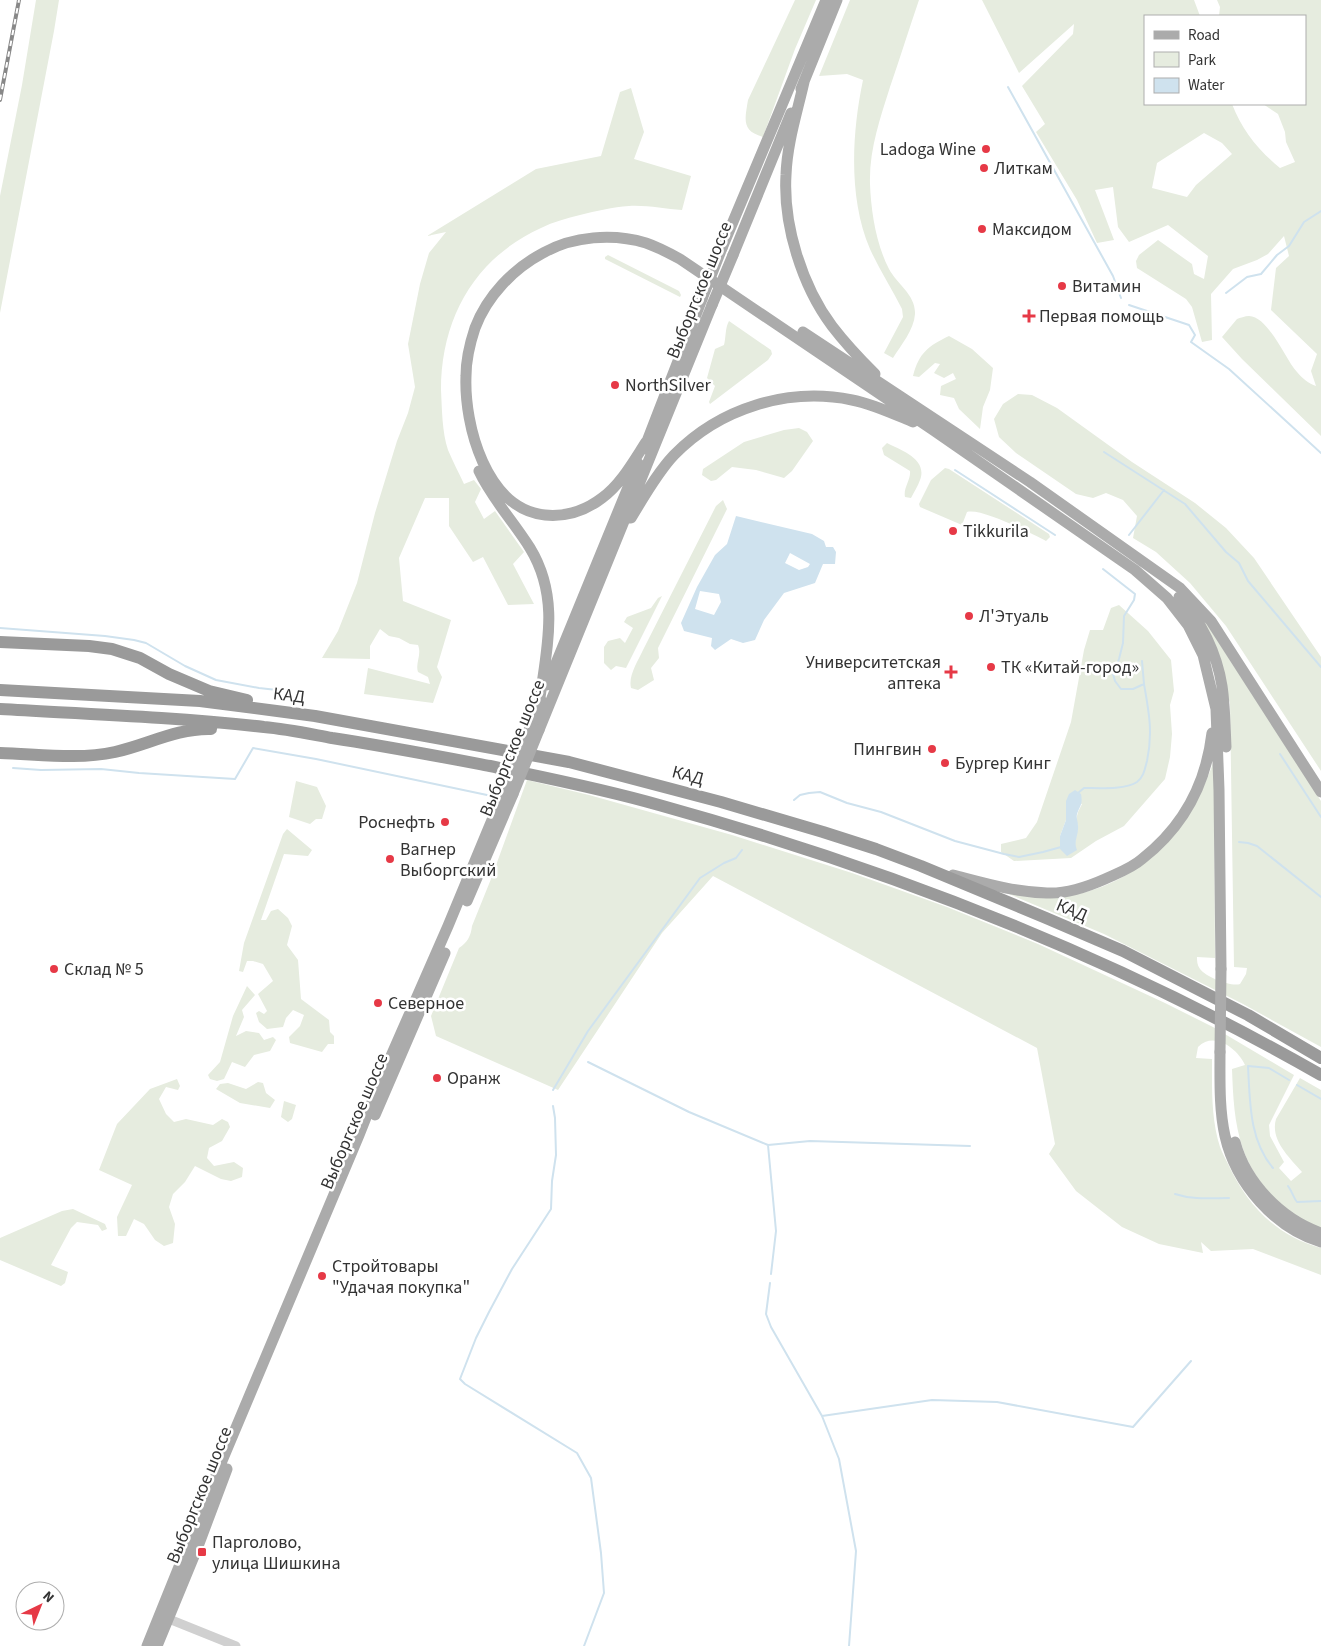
<svg xmlns="http://www.w3.org/2000/svg" width="1321" height="1646" font-family="'Source Sans 3',sans-serif">
<rect width="100%" height="100%" fill="#fff"/>
<path fill="#e6ecdf" fill-rule="evenodd" d="M36,0h23l-5,31 -54,282v-117l22,-111z
M795,0h21l-21,49 -32,88c-22,-6 -18,-18 -15,-37z
M850,0h69c-10,29 -19,58 -29,87 -10,32 -21,63 -20,97 1,27 6,60 19,85 8,15 27,26 26,45 -1,16 -14,31 -22,44l-9,-5 19,-36 -1,-8c-10,-20 -23,-40 -32,-60 -22,-51 -18,-117 -7,-169l-16,-6 -28,2z
M982,0h212l6,16h-55v88h87c10,26 26,46 48,64l15,-6 -9,-20 -1,-10 -7,-18 -15,-10h42v-88h-86l1,-9 -3,-7h104v436l-79,-77 -20,-22 15,-18c3,-1 8,-3 12,-3 20,1 36,43 48,56 5,6 12,12 19,14l-5,-15 6,-17 -46,-44 5,-42 13,-12 -5,-20 -16,18 -11,6 -24,9 -22,25 1,46 -10,2 -10,-35 -6,-8 -49,-31 -1,-7 3,-6 19,-15 34,24 2,10 10,5 4,-23 -40,-31 -39,17 -11,-15 -5,-40 -18,3 19,50 -17,3 -20,-43 -41,-68 9,-8 -23,-38 51,-52 1,-10 -55,49zM1204,133l18,10 10,11 -36,31 -9,12 -35,-9 5,-25z
M631,88l13,44 -10,27 57,17 -9,34c-17,-1 -35,-5 -53,-4 -16,1 -33,5 -49,9 -13,3 -27,7 -39,13 -66,30 -100,90 -100,162 1,19 1,42 7,60 5,12 11,23 16,34l10,-4 7,9 -6,13 9,17 11,-8 29,41 -11,12 21,40 -26,1 -25,-48 -10,5 -24,-36v-28h-24l-26,60 4,43 48,19 -14,47 5,10 -9,26 -69,-9 4,-26 62,16 -2,-7 -10,-5c-3,-9 4,-17 0,-27l-8,-1 -11,-6 -10,-2 -9,-7 -10,17v13l-48,-1 16,-27 19,-48 18,-70 22,-72 11,-28 7,-26 -7,-43 12,-60 9,-31 17,-21 -19,4 109,-67 65,-13 19,-64z
M608,255l71,36 2,4 -1,2 -75,-38v-2z
M729,321l42,29 1,4 -4,6 -58,44 -1,-2 6,-16 -8,-8 8,-29 9,-4c2,-8 1,-17 5,-24z
M949,336l23,13 21,19 -3,22 -7,17 -3,22 -21,-20 -5,-11 -14,-3 1,-9 15,-7 -3,-6 -9,5 -10,-5 6,-9 -5,-1 -16,14 -6,-1c6,-23 15,-30 36,-40z
M1018,394l14,1 25,13 75,54 63,41 31,25 28,30 67,99v114l-95,-145 -36,-43 -34,-31 -23,-14 4,-22 -14,-16 -17,-7 -13,5 -17,-4 -60,-41 -17,-16 -5,-18 9,-15z
M799,428l8,4 6,9 -21,30 -8,7 -28,-8 -24,-3 -16,13 -5,1 -9,-6 1,-6 41,-27 40,-12z
M887,443c14,7 41,16 33,37 -2,6 -6,12 -9,18l-6,-1c-2,-9 6,-17 5,-26l-26,-16 -2,-7z
M945,468l4,1 100,65 1,3 -4,4c-16,-8 -64,-33 -79,-29l-5,13 -42,-18 -1,-3 12,-24z
M723,500l4,9 -69,139 1,10 -8,10 3,12 -16,10 -7,-2c-3,-12 7,-27 12,-38l73,-144z
M662,596l-36,72 -10,-2 -5,4 -7,-7v-16l4,-6 12,-3 5,5 8,-15 -9,-6 3,-5 24,-9 7,-10z
M1119,605l29,26 23,29 3,31 -4,14 2,29 -2,23 -5,22 -41,47 -28,15 -25,17 -57,3 -13,-9v-8l25,-6 11,-16 34,-100 13,-72 6,-20h13l8,-22zM1066,801l16,3 -4,8 -2,8 2,6 -3,17v5l-15,-12 6,-16z
M1199,612l122,189v246l-78,-43 -139,-70 -95,-40c16,0 31,0 46,0 8,0 16,1 23,0 68,-15 115,-70 136,-134l1,198 -18,-1c0,4 0,8 3,12 6,8 31,18 40,15l6,-10 1,-6 -13,-1 -4,-264z
M527,780l62,15 143,40 120,38 95,34 91,37 127,59 48,24 81,48 -25,50 1,11 14,26 -5,6 12,13 11,-9c-13,-15 -32,-32 -26,-53l24,-41 21,12v138c-35,-10 -66,-45 -78,-79 -9,-26 -10,-53 -11,-80l13,-4c-8,-17 -31,-34 -47,-18l-2,11 16,1c0,29 -1,60 8,88 2,5 5,11 8,17 19,41 48,72 93,84v27l-68,-26 -42,2 -10,-9 2,11 -44,-9 -37,-17 -46,-36 -27,-37 6,-10 -18,-96 -324,-172 -51,57 -104,157 -122,-54 -5,-20 28,-68c8,-5 12,-12 13,-22l19,-47z
M296,781l21,6 9,19 -4,13h-6l-6,5 -21,-7z
M287,829l25,21 -4,6 -24,-2 -23,66h5l5,-9 7,-2 10,9 4,8 -5,19 11,15 3,39 28,21 1,12 4,4v8h-6l-6,8 -32,-9 -1,-6 11,-11 4,-11 -11,-5 -7,8 -3,9 -16,2 -8,-7 -3,-9 3,-2 5,3 3,-3 -9,-17 15,-13 -10,-17 -10,-3h-6l-4,11 -4,-1 5,-28 39,-109z
M247,986l8,9 -13,15 2,7 -8,19 10,-5 13,2 5,7 9,-3 3,3 -6,11 -16,4 -9,12 -13,-5 -8,17 -7,2 -7,-2 -2,-4 12,-13 13,-46z
M177,1079l3,7 -2,4 -12,-3 -7,12 7,15 8,8 12,-3 27,6 9,-6 6,3 2,5 -8,14 -13,7 -2,10 7,8 20,-4 9,6 -1,9 -11,4 -10,-2 -26,-13 -10,16 -12,12 -4,13 6,17 -2,19 -9,3 -9,-6 -11,-16 -10,-5 -8,17h-8l-1,-19 15,-32 -33,-15 18,-46 33,-35z
M258,1082l5,1 3,10 9,7 -5,8 -30,-5 -24,-14 4,-5 8,-1 18,6z
M284,1101l12,4 -4,14 -4,3 -7,-5z
M73,1209l32,15 2,5 -5,2 -4,-6 -21,-3 -6,6 -20,37 17,7 -3,11 -4,3 -61,-26v-22l62,-27z"/>
<path fill="#cfe2ee" fill-rule="evenodd" d="M736,516l76,18 12,7 2,6h7l3,5 -1,12h-12l-8,19 -31,10 -20,27 -9,20 -12,3 -12,-4 -16,11 -4,-4 1,-8 -28,-7 -3,-8 16,-36 18,-32 12,-11zM790,553l20,11 -2,3 -9,3 -14,-7zM700,591l19,3 2,8 -7,13 -19,-6z
M1075,790l6,4c2,11 -1,11 -4,20 -1,5 1,7 1,12 1,9 -5,15 -1,24l-10,6 -7,-7v-13l6,-16v-19l3,-7z"/>
<g fill="none" stroke-linecap="round" stroke-linejoin="round">
<path stroke="#cfe2ee" stroke-width="2" d="M1008,87l105,189 8,22
M1226,293l21,-16 14,-3 16,-19 12,-9 15,-24 17,-11
M1129,305l60,20 6,10 -4,7 38,27 92,84
M1104,452l81,52 41,48 13,11 9,18 73,86
M955,470l100,65
M1129,535l35,-45
M0,628l105,8 29,4 12,3 39,23 31,14 43,8 18,2
M1142,661l2,23
M1280,754l41,63
M13,768l28,2 60,-1 38,4 96,6 18,-31 63,11 171,36
M1078,793l6,-5c14,0 41,2 53,-6 7,-5 8,-14 10,-21 6,-28 2,-49 -3,-77l-11,5h-12l-6,-8 -2,-7 6,-15 4,-16 1,-27 10,-16 1,-6 -32,-25
M794,800l6,-5 9,-2 11,-1 27,11 34,9 74,29 49,13 15,3 24,-5 18,-5
M1239,842l9,1 9,3 64,51
M588,1062l101,50 79,33 42,-4 160,5
M1297,1085l24,14
M553,1090l35,-59 112,-153 24,-15 12,-5 6,-8
M553,1106l2,12 1,37 -4,26 -1,28 -39,60 -23,43 -13,26 -16,41 5,5 112,69 14,25 10,75 3,40 -20,53
M768,1145l8,86 -5,43
M1273,1168c-24,-28 -23,-67 -25,-102l21,2 20,12
M1288,1186c5,7 5,11 9,16l24,-1
M1175,1194c18,6 36,4 54,4
M770,1283l-4,31 5,13 51,89 17,43 17,92 -7,95
M822,1416l110,-16 65,2 136,25 58,-66"/>
<path stroke="#d0d0d0" stroke-width="9" d="M164,1617l72,29"/>
<path stroke="#ababab" stroke-width="11" d="M804,82c-7,31 -17,62 -18,93 -3,50 16,111 46,151 13,17 28,33 43,48
M801,89l36,-89
M722,248l104,-248
M733,255l58,-142
M803,332l227,150 150,106 31,33 110,171
M646,442c-13,20 -25,42 -44,56 -17,13 -36,19 -57,17 -59,-6 -81,-90 -79,-139 0,-16 4,-33 9,-48 12,-32 38,-59 68,-75 30,-17 70,-20 103,-10 12,4 23,10 34,16l253,171 202,140 32,28 21,27 15,30 13,54 3,81 2,179
M644,449l58,-150
M479,471c13,28 35,51 51,77 31,51 16,102 9,157
M631,518c13,-21 26,-45 43,-63 46,-47 114,-68 178,-55 21,4 42,14 61,22
M1179,597c22,23 38,57 43,89 3,20 3,41 4,61
M547,685l91,-222
M530,727l11,-27
M539,730l173,-425
M953,875c31,8 61,17 94,18 20,1 40,-6 58,-14 13,-6 27,-11 37,-20 41,-32 64,-75 70,-126
M467,901l46,-107
M1220,1052c0,28 -1,57 5,84 11,48 50,92 96,106
M375,1115l70,-162
M1235,1142c11,41 46,77 86,91
M147,1646l67,-166 145,-345 25,-63 64,-146 56,-135
M157,1646l40,-97 30,-80"/>
<path stroke="#9a9a9a" stroke-width="12" d="M0,642l89,4 23,3 28,9 29,16 40,17 38,9
M0,690l200,11 115,15 254,46 152,40 102,30 53,17 45,17 125,52 77,33 125,64 73,43
M0,709c88,5 176,8 264,18 23,2 46,7 68,11 53,8 105,18 158,28 57,12 114,23 169,39 231,64 454,151 662,270
M0,753c38,1 78,7 115,-1 32,-7 62,-24 96,-23"/>
<defs>
<path id="rail" d="M0,100l19,-100"/>
</defs>
<use href="#rail" stroke="#888" stroke-width="4"/>
<use href="#rail" stroke="#fff" stroke-width="2" stroke-dasharray="5.5" stroke-linecap="butt"/>
<path stroke="#ababab" stroke-width="11" d="M702,299l20,-51
M712,305l21,-50
M504,791l26,-64
M513,794l26,-64
M1220,1052l1,-83"/>
</g>
<g fill="#e63946" stroke="#fff" stroke-width="2">
<circle cx="986" cy="149" r="5"/>
<circle cx="984" cy="168" r="5"/>
<circle cx="982" cy="229" r="5"/>
<circle cx="1062" cy="286" r="5"/>
<path d="M1026.5 308.5h5v5h5v5h-5v5h-5v-5h-5v-5h5z"/>
<circle cx="615" cy="385" r="5"/>
<circle cx="953" cy="531" r="5"/>
<circle cx="969" cy="616" r="5"/>
<circle cx="991" cy="667" r="5"/>
<path d="M948.5 664.5h5v5h5v5h-5v5h-5v-5h-5v-5h5z"/>
<circle cx="932" cy="749" r="5"/>
<circle cx="945" cy="763" r="5"/>
<circle cx="445" cy="822" r="5"/>
<circle cx="390" cy="859" r="5"/>
<circle cx="54" cy="969" r="5"/>
<circle cx="378" cy="1003" r="5"/>
<circle cx="437" cy="1078" r="5"/>
<circle cx="322" cy="1276" r="5"/>
<rect x="197" y="1547" width="10" height="10" rx="2.5"/>
</g>
<g text-anchor="middle" stroke-width="5" stroke-linejoin="round" paint-order="stroke">
<g font-size="18" fill="#333" stroke="#fff" text-anchor="start">
<text x="976" y="155" text-anchor="end">Ladoga Wine</text>
<text x="994" y="174">Литкам</text>
<text x="992" y="235">Максидом</text>
<text x="1072" y="292">Витамин</text>
<text x="1039" y="322">Первая помощь</text>
<text x="625" y="391">NorthSilver</text>
<text x="963" y="537">Tikkurila</text>
<text x="979" y="622">Л'Этуаль</text>
<text x="941" y="668" text-anchor="end">Университетская<tspan x="941" dy="21">аптека</tspan></text>
<text x="1001" y="673">ТК «Китай-город»</text>
<text x="922" y="755" text-anchor="end">Пингвин</text>
<text x="955" y="769">Бургер Кинг</text>
<text x="435" y="828" text-anchor="end">Роснефть</text>
<text x="400" y="855">Вагнер<tspan x="400" dy="21">Выборгский</tspan></text>
<text x="64" y="975">Склад № 5</text>
<text x="388" y="1009">Северное</text>
<text x="447" y="1084">Оранж</text>
<text x="332" y="1272">Cтройтовары<tspan x="332" dy="21">"Удачая покупка"</tspan></text>
<text x="212" y="1548">Парголово,<tspan x="212" dy="21">улица Шишкина</tspan></text>
</g>
<g font-size="18" fill="#333" stroke="#fff">
<text transform="translate(699 290) rotate(-68)" y="6">Выборгское шоссе</text>
<text transform="translate(289 695) rotate(7)" y="6">КАД</text>
<text transform="translate(512 748) rotate(-68)" y="6">Выборгское шоссе</text>
<text transform="translate(688 775) rotate(15)" y="6">КАД</text>
<text transform="translate(1072 910) rotate(23)" y="6">КАД</text>
<text transform="translate(354 1121) rotate(-67)" y="6">Выборгское шоссе</text>
<text transform="translate(199 1495) rotate(-68)" y="6">Выборгское шоссе</text>
</g>
</g>
<rect x="1144" y="15" width="162" height="90" fill="#ffffff" stroke="#adadad"/>
<rect x="1154" y="31" width="25" height="8" fill="#ababab" stroke="#adadad"/>
<text x="1188" y="40" font-size="15" fill="#333333">Road</text>
<rect x="1154" y="52" width="25" height="15" fill="#e6ecdf" stroke="#adadad"/>
<text x="1188" y="65" font-size="15" fill="#333333">Park</text>
<rect x="1154" y="78" width="25" height="15" fill="#cfe2ee" stroke="#adadad"/>
<text x="1188" y="90" font-size="15" fill="#333333">Water</text>
<g transform="translate(40 1606) rotate(43)"><circle r="24" fill="#ffffff" stroke="#adadad"/>
<path d="M0-4L9 19L0 12L-9 19Z" fill="#e63946"/>
<text y="-8" font-size="14" font-weight="bold" text-anchor="middle" fill="#333333">N</text>
</g>
</svg>
